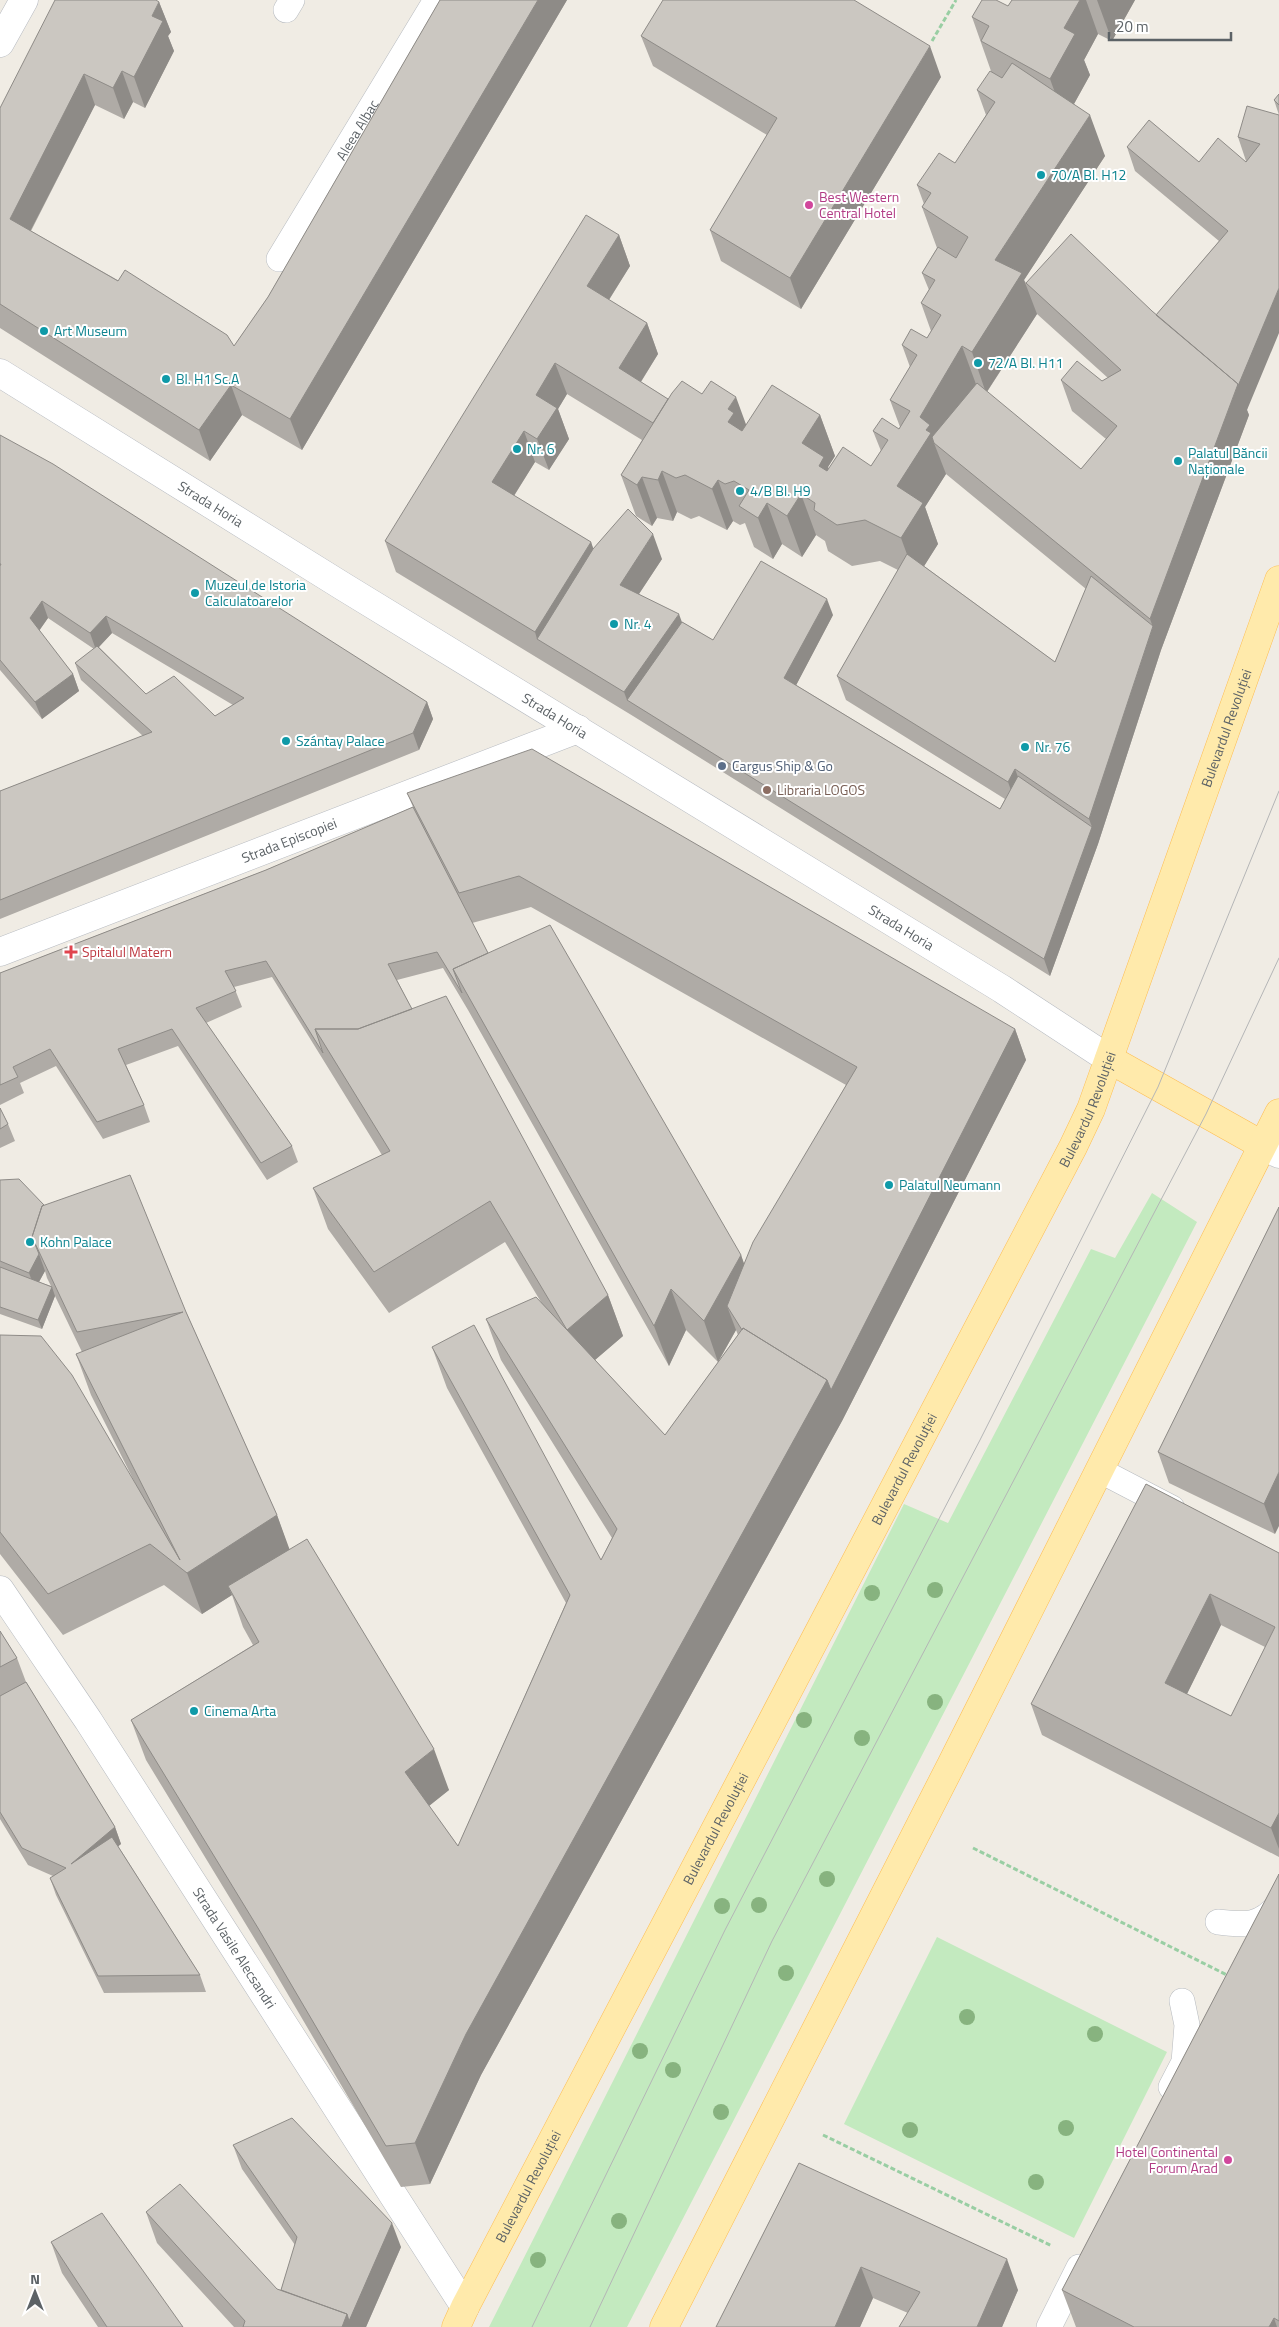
<svg xmlns="http://www.w3.org/2000/svg" width="1279" height="2327" font-family="'Titillium Web',sans-serif">
<rect width="100%" height="100%" fill="#f0ece4"/>
<path fill="#c3eabf" d="M1152,1193l45,29 -570,1105h-138l415,-823 44,19 143,-274 24,9z
M937,1937l230,115 -93,186 -230,-114z"/>
<g fill="none" stroke-linecap="round" stroke-linejoin="round">
<defs>
<g id="lane">
<path d="M286,10l6,-10"/>
<path id="s1" d="M279,259l157,-259"/>
<path d="M1099,1470l73,38"/>
<path d="M1218,1922c27,3 42,5 61,-18"/>
<path d="M1171,2087l13,-25 3,-37 -5,-24"/>
<path d="M1049,2327l30,-60"/>
</g>
<g id="street">
<path id="s2" d="M0,1590l88,130 377,587"/>
</g>
<g id="secondary">
<path d="M0,43l24,-43"/>
<path id="s3" d="M0,373l344,214 658,402 107,70"/>
<path id="s4" d="M0,952l578,-223"/>
<path d="M1262,1145l17,9"/>
</g>
<g id="primary">
<path d="M1109,1059l153,86"/>
<path id="s5" d="M456,2327l9,-20 608,-1160 18,-38 188,-529"/>
<path d="M664,2327l287,-562 328,-652"/>
</g>
</defs>
<use href="#lane" stroke="#b7bbc0" stroke-width="26"/>
<use href="#street" stroke="#b7bbc0" stroke-width="29"/>
<use href="#secondary" stroke="#b6bac0" stroke-width="29"/>
<use href="#primary" stroke="#febd50" stroke-width="29"/>
<path stroke="#99cea3" stroke-width="3" stroke-dasharray="5 2.5" stroke-linecap="butt" d="M932,41l24,-41
M973,1848l256,128
M823,2135l229,111"/>
<use href="#lane" stroke="#fff" stroke-width="25"/>
<use href="#street" stroke="#fff" stroke-width="28"/>
<use href="#secondary" stroke="#fff" stroke-width="28"/>
<use href="#primary" stroke="#ffeaab" stroke-width="28"/>
<path stroke="#b4b5b6" stroke-width="1" d="M532,2327l193,-397 255,-490 178,-353 121,-296
M590,2327l182,-386 434,-827 73,-156"/>
</g>
<g fill="#87b37f">
<circle cx="935" cy="1590" r="8"/>
<circle cx="872" cy="1593" r="8"/>
<circle cx="935" cy="1702" r="8"/>
<circle cx="804" cy="1720" r="8"/>
<circle cx="862" cy="1738" r="8"/>
<circle cx="827" cy="1879" r="8"/>
<circle cx="759" cy="1905" r="8"/>
<circle cx="722" cy="1906" r="8"/>
<circle cx="786" cy="1973" r="8"/>
<circle cx="967" cy="2017" r="8"/>
<circle cx="1095" cy="2034" r="8"/>
<circle cx="640" cy="2051" r="8"/>
<circle cx="673" cy="2070" r="8"/>
<circle cx="721" cy="2112" r="8"/>
<circle cx="1066" cy="2128" r="8"/>
<circle cx="910" cy="2130" r="8"/>
<circle cx="1036" cy="2182" r="8"/>
<circle cx="619" cy="2221" r="8"/>
<circle cx="538" cy="2260" r="8"/>
</g>
<path fill="#afaba6" fill-rule="evenodd" d="M440,0h127l-265,450 -60,-35 -32,46 -210,-133v-220l159,-106 12,30 -3,4 6,15 -29,57 -12,-6 -9,17 -29,-14 -64,126 203,115 34,-49z
M1012,0h123l-23,41 -14,-7 -14,26 6,15 -16,29 31,52 -81,124 2,3 126,28 4,4 63,-74 -84,-70 -8,-24 72,15h47v-1l-8,-24 41,-21 -32,294 2,5 -88,235 -63,194 -48,132 -417,-260 -237,-144 -11,-31 234,-306 11,31 -21,34 38,23 11,31 -17,28 27,17 78,26 74,-10 15,41 -7,11 1,2 42,-3 10,-15 -8,-20 26,-2 1,-2 -10,-27 20,-33 -8,-22 25,-7 4,-7 -10,-28 8,-13 -7,-17 15,-25 -15,-41 2,-3 -7,-19 38,-22 31,-48 -9,-25 14,-19 -19,-54 36,-11zM1037,314l71,64 -6,3 -41,-1 11,31 34,28 -25,30 -94,-77zM567,394l75,46 -21,35 15,41 16,10 5,-8 16,3 4,-9 14,7 8,-3 28,14 6,-9 7,4 5,-2 9,24 19,12 9,-15 20,13 14,-22 9,6 3,10 24,15 28,-5 18,9 -61,106 9,24 159,99 -5,10 -204,-124 37,-70 -120,25 -31,-18 -43,-28 23,-35 -69,-10 -2,-7 -77,-46 21,-34 14,8 20,-31 -11,-30zM946,474l140,115 -31,73 -131,-96 14,-22 -13,-37z
M641,36l300,41 -140,232 -80,-48 -11,-31 57,-95 -114,-69z
M1279,94v21l-5,-15z
M0,435l427,267 6,17 -14,31 -419,169v-128l143,-55 -62,-56 -6,-17 19,-14 -46,-31 -9,13 34,43 6,17 -37,28 -42,-49zM112,633l121,72 -18,11 -69,-22 -47,-47z
M407,793l608,236 11,31 -184,361 -361,654 -51,109 -29,3 -128,-218 -127,-209 -15,-40 122,-75 -10,-18 -11,-32 -30,19 -38,-29 -101,50 -63,-81v-219l137,152 -46,-92 -15,-41 6,-2 -27,-56 -13,33 -42,-15v-134l44,25 142,107 91,203 12,35 160,240 -20,16 29,40 108,-243 -119,-215 -15,-41 169,213 11,-22 -111,-178 -15,-41 55,-17 -36,-60 -116,71 -61,-84 -15,-41 69,-33 -110,-178 -38,10 8,20 -36,16 86,123 6,16 -31,18 -89,-134 -52,19 18,40 6,17 -47,17 -47,-73 -36,17 4,10 -24,12v-132l266,-103 147,-63zM531,907l315,178 -102,179 -3,-9 -253,-302 -16,-30zM443,968l25,42 201,356 17,-36 32,32 18,-32 2,5 -73,100 -70,-75 28,-24 -15,-41 -196,-286 -15,-29zM45,1271l2,7 4,8 -12,-4z
M0,1108l8,16 7,17 -15,7z
M1279,1207l-4,327 -106,-51 -11,-31z
M1146,1484l133,69v304l-237,-122 -11,-31zM1221,1625l44,22 -34,69 -44,-22z
M0,1631l17,27 9,24 89,145 6,17 -3,2 82,129 6,17 -102,1 -48,-98 -6,-17 3,-2 -25,-11 -28,-46z
M1279,1874v453h-203l-14,-37z
M233,2145l168,102 -35,80h-132l-77,-84 -11,-31 131,77 4,1 14,-45 -53,-76z
M799,2163l219,127 -16,37h-103l9,-14 -35,-15 -13,29h-144z
M51,2242l132,85h-85l-36,-54z"/>
<path fill="#8e8b87" d="M538,0h29l-265,450 -12,-31z
M1080,0h6l12,34 -14,26 6,15 -25,45 -15,-41 14,-51z
M1097,0h38l-23,41z
M159,2l12,30 -3,4 6,15 -29,57 -11,-31 18,-61z
M930,46l11,31 -140,232 -11,-31z
M122,71l11,31 -9,17 -11,-31z
M84,74l11,31 -74,144 -11,-30z
M1090,115l15,41 -81,124 13,34 -51,79 -14,-41 23,-92z
M619,235l11,31 -32,51 -11,-31z
M1279,288v45l-32,77 2,5 -88,235 -11,-31 88,-235z
M647,323l11,31 -28,45 -11,-31z
M962,346l15,41 -43,56 12,31 -21,33 13,37 -22,35 -15,-41 -4,-52 23,-69z
M555,363l12,31 -9,15 11,30 -20,31 -12,-31 -1,-44z
M231,385l11,30 -32,46 -11,-31z
M736,397l15,41 -23,-16v-13z
M820,415l15,41 -7,11 11,31 -37,-55z
M524,431l11,31 -32,51 -11,-31z
M662,471l15,41 -4,9 -15,-41z
M642,477l15,41 -5,8 -15,-41z
M718,480l15,41 -6,9 -15,-41z
M801,494l15,41 -14,22 -15,-41z
M767,503l15,41 -9,15 -15,-41z
M653,534l9,25 -33,50 -9,-24z
M591,542l11,31 -65,66 -2,-7z
M827,599l6,16 -42,80 -7,-17z
M42,601l6,17 -12,17 -6,-17z
M679,614l9,25 -61,61 -3,-8z
M106,616l6,17 -16,17 -6,-17z
M1153,626l8,24 -63,194 -48,132 -6,-17 48,-132 -3,-8z
M73,674l6,17 -37,28 -7,-17z
M427,702l6,17 -14,31 -6,-17z
M1015,769l9,24 -7,14 -9,-25z
M1015,1029l11,31 -184,361 -361,654 -51,109 -15,-41 51,-109z
M39,1254l6,17 -10,18 -6,-16z
M741,1255l14,40 -28,11 9,24 -18,32 -14,-41z
M52,1287l3,9 -13,33 -4,-9z
M671,1289l15,41 -17,36 -15,-40z
M608,1295l15,41 -41,35 -15,-41z
M1279,1472v54l-4,8 -11,-30z
M277,1515l15,41 -64,30 4,9 -30,19 -15,-41z
M1210,1594l11,31 -44,89 -12,-31z
M434,1749l15,41 -29,23 -15,-41z
M1279,1813v36l-8,-21z
M115,1827l6,17 -44,37 -6,-17z
M392,2223l9,24 -35,80h-24l5,-13z
M1007,2259l11,31 -16,37h-25z
M861,2267l12,31 -13,29h-25z
M1274,2318l3,9h-8z"/>
<path fill="#cbc7c1" stroke="#8e8b87" fill-rule="evenodd" d="M55,0h101l3,2 -7,14 11,5 -29,56 -12,-6 -9,17 -29,-14 -74,145 108,62 7,-11 102,65 7,11 34,-49 172,-297h98l-248,419 -59,-34 -32,45 -199,-126v-196z
M663,0h191l76,46 -140,232 -80,-48 67,-112 -136,-82z
M982,0h14l12,6 4,-6h68l-16,28 11,6 -25,45 -69,-38 8,-15 -17,-9z
M1012,63l78,52 -95,145 27,13 -50,79 -10,-6 -42,71 10,8 -4,5 5,3 -34,53 26,17 -22,35 -36,-18 -28,5 -23,-15 1,-7 -14,-9 -14,22 -20,-13 -9,15 -19,-12 10,-16 -15,-9 -9,3 -7,-4 -6,9 -27,-14 -9,3 -14,-7 -4,9 -16,-3 -5,8 -16,-10 51,-82 10,-12 20,13 9,-13 25,16 -8,12 6,4 -6,9 14,9 30,-46 48,30 -18,28 22,14 -5,9 8,5 16,-24 28,19 17,-26 -15,-9 9,-13 17,11 11,-18 -20,-11 27,-45 -15,-10 9,-16 16,9 14,-23 -20,-12 14,-23 -13,-7 16,-26 18,11 12,-21 -46,-30 9,-14 -14,-8 22,-32 16,10 40,-61 -18,-12 13,-19 12,7z
M1279,94v11l-5,-5z
M1247,106l32,9v173l-41,98v-2l-82,-69 72,-84 -101,-84 22,-27 50,42 19,-24 28,24 14,-18 -22,-7z
M586,215l33,20 -32,51 60,37 -28,45 49,31 -15,24 -98,-60 -19,32 21,13 -20,31 -13,-8 -32,51 99,60 -56,90 -150,-91z
M1071,234l81,77 86,73 -88,235 -216,-176 -2,-6 45,-54 104,86 36,-43 -56,-46 16,-19 25,20 19,-11 -95,-87z
M0,435l53,29 374,238 -14,31 -413,167v-109l152,-59 -77,-69 22,-17 49,48 28,-18 41,40 29,-18 -138,-82 -16,17 -48,-32 -12,17 43,56 -38,28 -35,-42v-94l1,-2h-1z
M628,509l25,25 -33,51 59,29 -55,78 -87,-53 56,-90z
M907,554l148,108 36,-86 62,50 -64,193 -74,-50 -7,13 -171,-106z
M761,561l66,38 -43,79 216,131 18,-33 74,51 -48,132 -417,-259 55,-78 31,18z
M532,749l483,280 -184,361 -4,-10 -84,-52 -1,2 -15,-24 26,-64 104,-175 -338,-191 -60,17 -52,-100z
M413,807l75,146 -35,16 9,24 -25,-41 -49,12 24,45 -54,20h-43l8,24 -57,-92 -41,10 11,20 -40,17 96,138 -31,17 -89,-134 -54,20 26,56 -47,17 -47,-73 -37,18 5,10 -18,8v-112l266,-103z
M550,925l191,330 -37,66 -33,-32 -17,37 -201,-357z
M446,996l162,299 -41,35 98,105 78,-107 84,52 -361,654 -51,109 -29,3 -128,-218 -127,-208 128,-78 -31,-56 79,-47 127,210 -29,23 53,74 112,-251 -138,-248 42,-22 127,235 16,-31 -131,-210 50,-22 31,33 -77,-129 -116,71 -61,-84 77,-37 -75,-122h43z
M0,1108l8,16 -8,5z
M130,1175l56,137 91,203 -90,58 -37,-29 -102,50 -48,-62v-197l41,1 31,39 108,185 -104,-206 107,-42 -106,20 -45,-95 10,-31z
M19,1179l25,26 -2,1 -10,31 7,17 -10,19 -29,-12v-81z
M1279,1207v265l-15,32 -106,-52z
M0,1267l52,20 -14,33 -38,-13z
M1146,1484l133,69v260l-8,15 -240,-124zM1210,1594l65,33 -44,89 -66,-33z
M0,1631l17,27 -17,9z
M26,1682l89,145 -44,37 41,-27 88,138 -102,1 -48,-98 16,-10 -44,-20 -22,-36v-116z
M1279,1874v447l-5,-3 -5,9h-135l-72,-37z
M292,2118l100,105 -43,98 -2,-7 -66,-24 16,-53 -64,-92z
M799,2163l208,96 -30,68h-78l21,-35 -59,-25 -26,60h-119z
M180,2184l97,105 70,25 -5,13h-99l2,-6 -99,-109z
M102,2213l81,114h-76l-56,-85z"/>
<g fill="#0f9aa8" stroke="#fff" stroke-width="2">
<circle cx="1041" cy="175" r="5"/>
<circle cx="44" cy="331" r="5"/>
<circle cx="978" cy="363" r="5"/>
<circle cx="166" cy="379" r="5"/>
<circle cx="517" cy="449" r="5"/>
<circle cx="1178" cy="461" r="5"/>
<circle cx="740" cy="491" r="5"/>
<circle cx="195" cy="593" r="5"/>
<circle cx="614" cy="624" r="5"/>
<circle cx="286" cy="741" r="5"/>
<circle cx="1025" cy="747" r="5"/>
<circle cx="889" cy="1185" r="5"/>
<circle cx="30" cy="1242" r="5"/>
<circle cx="194" cy="1711" r="5"/>
</g>
<g fill="#d1479c" stroke="#fff" stroke-width="2">
<circle cx="809" cy="205" r="5"/>
<circle cx="1228" cy="2160" r="5"/>
</g>
<circle fill="#5c6f8a" stroke="#fff" stroke-width="2" cx="722" cy="766" r="5"/>
<circle fill="#8d6e63" stroke="#fff" stroke-width="2" cx="767" cy="790" r="5"/>
<path fill="#e0444e" stroke="#fff" stroke-width="2" d="M68.5 944.5h5v5h5v5h-5v5h-5v-5h-5v-5h5z"/>
<g text-anchor="middle" stroke-width="4" stroke-linejoin="round" paint-order="stroke">
<g font-size="14" fill="#5c6266" stroke="#fff">
<text dy="5" stroke="none"><textPath href="#s1" startOffset="151">Aleea Albac</textPath></text>
<text dy="5" stroke="none"><textPath href="#s3" startOffset="248">Strada Horia</textPath></text>
<text dy="5" stroke="none"><textPath href="#s3" startOffset="652">Strada Horia</textPath></text>
<text dy="5" stroke="none"><textPath href="#s5" startOffset="1778">Bulevardul Revoluției</textPath></text>
<text dy="5" stroke="none"><textPath href="#s4" startOffset="310">Strada Episcopiei</textPath></text>
<text dy="5" stroke="none"><textPath href="#s3" startOffset="1058">Strada Horia</textPath></text>
<text dy="5" stroke="none"><textPath href="#s5" startOffset="1372">Bulevardul Revoluției</textPath></text>
<text dy="5" stroke="none"><textPath href="#s5" startOffset="968">Bulevardul Revoluției</textPath></text>
<text dy="5" stroke="none"><textPath href="#s5" startOffset="562">Bulevardul Revoluției</textPath></text>
<text dy="5" stroke="none"><textPath href="#s2" startOffset="428">Strada Vasile Alecsandri</textPath></text>
<text dy="5" stroke="none"><textPath href="#s5" startOffset="158">Bulevardul Revoluției</textPath></text>
</g>
<g font-size="14" fill="#0d838f" stroke="#fff" text-anchor="start">
<text x="1051" y="180">70/A Bl. H12</text>
<text x="54" y="336">Art Museum</text>
<text x="988" y="368">72/A Bl. H11</text>
<text x="176" y="384">Bl. H1 Sc.A</text>
<text x="527" y="454">Nr. 6</text>
<text x="1188" y="458">Palatul Băncii<tspan x="1188" dy="16">Naționale</tspan></text>
<text x="750" y="496">4/B Bl. H9</text>
<text x="205" y="590">Muzeul de Istoria<tspan x="205" dy="16">Calculatoarelor</tspan></text>
<text x="624" y="629">Nr. 4</text>
<text x="296" y="746">Szántay Palace</text>
<text x="1035" y="752">Nr. 76</text>
<text x="899" y="1190">Palatul Neumann</text>
<text x="40" y="1247">Kohn Palace</text>
<text x="204" y="1716">Cinema Arta</text>
</g>
<g font-size="14" fill="#b23c85" stroke="#fff" text-anchor="start">
<text x="819" y="202">Best Western<tspan x="819" dy="16">Central Hotel</tspan></text>
<text x="1218" y="2157" text-anchor="end">Hotel Continental<tspan x="1218" dy="16">Forum Arad</tspan></text>
</g>
<g font-size="14" fill="#4e5e75" stroke="#fff" text-anchor="start">
<text x="732" y="771">Cargus Ship &amp; Go</text>
</g>
<g font-size="14" fill="#785e54" stroke="#fff" text-anchor="start">
<text x="777" y="795">Libraria LOGOS</text>
</g>
<g font-size="14" fill="#be3a42" stroke="#fff" text-anchor="start">
<text x="82" y="957">Spitalul Matern</text>
</g>
</g>
<g transform="translate(35 2292)" stroke="#ffffff" stroke-width="4" paint-order="stroke">
<path d="M0-4L9 19L0 12L-9 19Z" fill="#5c6266"/>
<text y="-8" font-size="14" font-weight="bold" text-anchor="middle" fill="#5c6266">N</text>
</g>
<path d="M1109 32v8h122v-8" fill="none" stroke="#5c6266" stroke-width="2.5"/>
<text x="1116" y="32" font-size="15" fill="#5c6266" stroke="#ffffff" stroke-width="4" paint-order="stroke">20 m</text>
</svg>
